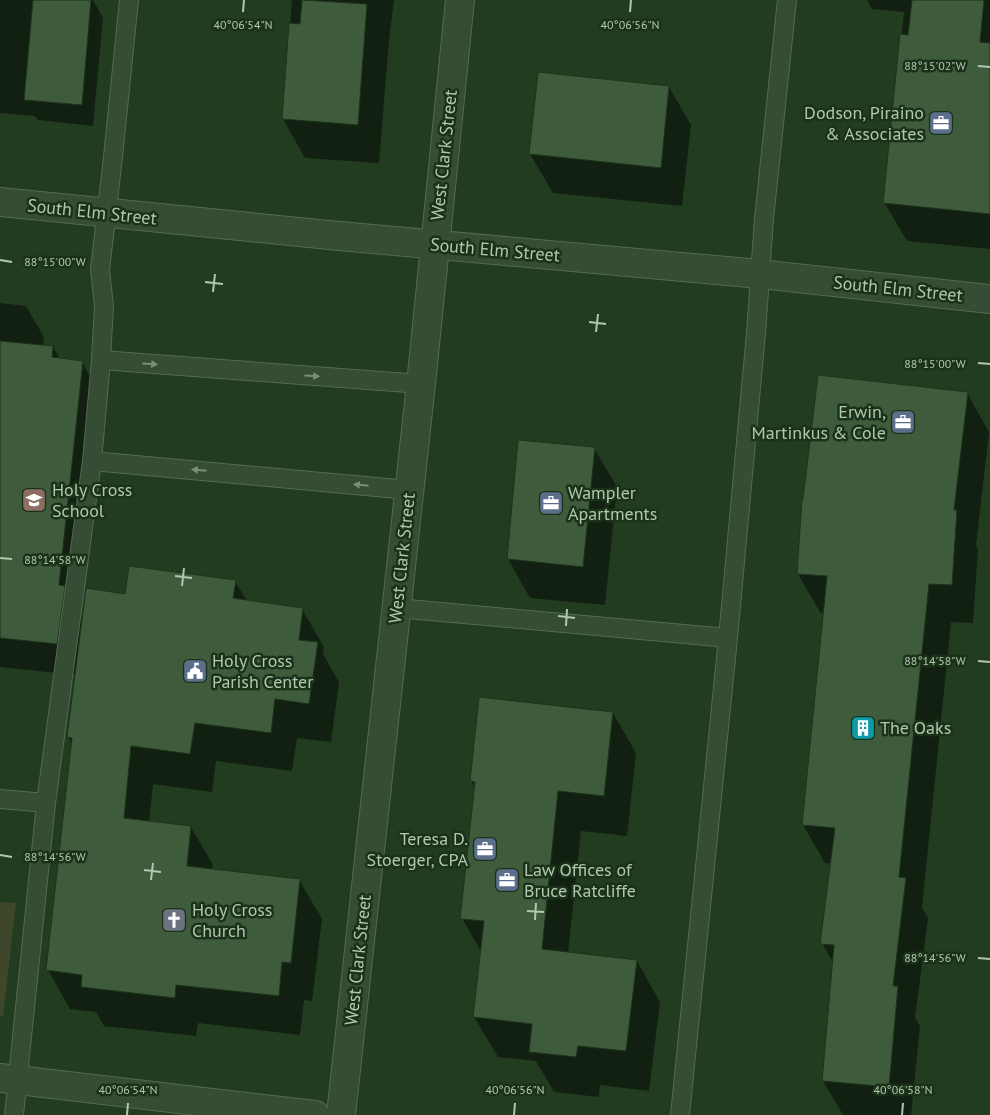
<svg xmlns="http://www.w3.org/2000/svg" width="990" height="1115" font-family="'PT Sans',sans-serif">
<rect width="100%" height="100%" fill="#223c20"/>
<path fill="#3f472b" d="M0,902l16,1 -13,113h-3z"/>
<path fill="#0007" d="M0,0h93l10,18 -10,108 -55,-6 -3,-4 -35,-3z
M292,0h102l-5,40 -10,123 -74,-5 -22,-39z
M867,0h123v249l-83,-8 -23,-39 20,-190 -32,-3z
M669,87l22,38 -9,81 -129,-13 -23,-39z
M0,303l26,3 18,31 -1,9 10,1 7,12 22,3 18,31 -23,217 6,10 43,-25 109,-14 12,20 55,8 22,38 -1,7 16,28 -8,60 -34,-4 -5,33 -76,-10 -4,31 -59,-8 -4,38 42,5 22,38 -1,5 87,10 23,39 -10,82 -8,-1 -4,35 -102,-12 -2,13 -92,-10 -8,-14 -26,-3 -22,-39 24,-225 -4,-8 8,-62 -76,-8z
M967,393l22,39 -13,114 2,3 -5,74 -22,-1 -29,286 6,10 -13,100 5,8 -9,89h-68l-20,-34 11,-117 -12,-21 10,-79 -7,-1 -22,-38 21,-212 -4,-1 -22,-38z
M520,442l74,6 23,39 -12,118 -75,-7 -22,-39z
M613,713l23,40 -9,83 -46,-5 -13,122 69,8 23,41 -11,89 -49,-6 -1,12 -45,-5 -18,-31 -38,-4 -24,-40 8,-64 -20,-35 13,-130 -4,-7z"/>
<path fill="#3e5b3c" stroke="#1d331b" d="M33,0h58l-9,105 -58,-5z
M302,0l65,4 -9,121 -76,-6 7,-96 11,1z
M912,0h72l-4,42 10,1v171l-107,-11 17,-169 8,1z
M538,72l131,14 -8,82 -132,-14z
M0,341l53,5 -1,11 31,4 -24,224 6,1 -8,58 -57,-6z
M818,375l150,17 -14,118h3l-5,75 -23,-1 -30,293 7,1 -13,108h5l-9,101 -67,-6 12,-136 -14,-1 15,-116 -33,-3 25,-249 -30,-2 5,-75h1z
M518,440l77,7 -12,120 -76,-8z
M129,566l107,14 -3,18 70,10 -4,32 19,2 -9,62 -34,-5 -4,34 -76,-10 -5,31 -59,-8 -7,72 67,8 -4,40 113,13 -9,84 -9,-1 -3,34 -103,-11 -1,13 -94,-11 1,-12 -36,-5 26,-232 -5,-1 19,-149 39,6z
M479,697l134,15 -9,84 -46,-5 -16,158 95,11 -11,91 -48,-5 -2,11 -47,-5 3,-28 -59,-7 11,-96 -24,-2 15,-137 -5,-1z"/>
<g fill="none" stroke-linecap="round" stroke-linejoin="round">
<defs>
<path id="service" d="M101,360l320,24
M92,461l317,29
M397,608l331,30
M0,799l46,4
M14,1115l32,-312 46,-342 9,-101 3,-54 -4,-36 13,-113 16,-157
M680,1115l48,-477 28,-305 8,-114 23,-219"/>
<path id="minor" d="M0,202l339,34 421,38 230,25
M0,1078l315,37
M341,1115l80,-731 39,-384"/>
</defs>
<use href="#service" stroke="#536a52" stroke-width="20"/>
<use href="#minor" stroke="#536a52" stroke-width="30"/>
<use href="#service" stroke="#364c34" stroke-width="18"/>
<use href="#minor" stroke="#364c34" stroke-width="28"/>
</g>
<defs><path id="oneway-solid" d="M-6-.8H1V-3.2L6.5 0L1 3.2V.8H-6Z" transform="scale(1.25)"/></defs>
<g fill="#799078">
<use href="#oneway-solid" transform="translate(150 364) rotate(4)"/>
<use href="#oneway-solid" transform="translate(312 376) rotate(4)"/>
<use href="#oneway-solid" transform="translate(199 470) rotate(-175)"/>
<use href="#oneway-solid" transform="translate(361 485) rotate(-174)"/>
</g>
<path fill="none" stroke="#b0c8af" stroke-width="2" d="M243,12l1,-12M630,12l1,-12M978,66l12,1M0,260l12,2M205,282l18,2M213,292l2,-18M589,322l17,2M596,332l2,-18M978,363l12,1M0,558l12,1M175,576l17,2M182,586l2,-18M558,616l17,2M566,626l1,-17M978,661l12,1M0,855l12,2M144,870l17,2M151,880l2,-17M527,911l17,1M535,920l1,-17M978,958l12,1M127,1115l1,-12M514,1115l1,-12M902,1115l1,-12"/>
<defs>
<symbol id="office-square" viewBox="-11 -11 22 22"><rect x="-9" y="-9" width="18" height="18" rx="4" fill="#5c6f8a" stroke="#1b3119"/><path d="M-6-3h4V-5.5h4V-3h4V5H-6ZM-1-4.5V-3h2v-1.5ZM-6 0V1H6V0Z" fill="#fff"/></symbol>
<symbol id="school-square" viewBox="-11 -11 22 22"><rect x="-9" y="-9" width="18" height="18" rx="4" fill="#8d6e63" stroke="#1b3119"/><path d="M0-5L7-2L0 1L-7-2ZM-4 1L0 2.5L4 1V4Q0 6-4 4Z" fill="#fff"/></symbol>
<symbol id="civic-square" viewBox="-11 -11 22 22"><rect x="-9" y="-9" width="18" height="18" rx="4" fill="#5c6f8a" stroke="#1b3119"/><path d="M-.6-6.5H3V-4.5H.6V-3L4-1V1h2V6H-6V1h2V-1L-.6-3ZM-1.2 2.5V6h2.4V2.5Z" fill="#fff"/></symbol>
<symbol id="building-square" viewBox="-11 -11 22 22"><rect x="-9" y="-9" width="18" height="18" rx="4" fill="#0f9aa8" stroke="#1b3119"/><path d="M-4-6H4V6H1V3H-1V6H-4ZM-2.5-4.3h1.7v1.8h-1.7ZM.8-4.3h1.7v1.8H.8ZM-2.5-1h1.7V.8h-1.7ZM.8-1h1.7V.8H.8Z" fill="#fff"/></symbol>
<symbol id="church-square" viewBox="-11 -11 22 22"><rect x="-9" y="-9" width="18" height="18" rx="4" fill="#6b7280" stroke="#1b3119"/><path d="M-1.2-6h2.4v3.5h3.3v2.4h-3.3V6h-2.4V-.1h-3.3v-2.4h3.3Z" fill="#fff"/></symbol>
</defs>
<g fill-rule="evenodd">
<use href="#office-square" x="927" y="109" width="28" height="28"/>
<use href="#office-square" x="889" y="408" width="28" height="28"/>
<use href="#school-square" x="20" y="486" width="28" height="28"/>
<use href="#office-square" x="537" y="489" width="28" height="28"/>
<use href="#civic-square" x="181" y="657" width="28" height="28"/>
<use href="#building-square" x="849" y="714" width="28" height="28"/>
<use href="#office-square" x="471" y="835" width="28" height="28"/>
<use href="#office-square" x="493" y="866" width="28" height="28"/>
<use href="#church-square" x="160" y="906" width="28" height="28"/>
</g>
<g text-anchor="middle" stroke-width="5" stroke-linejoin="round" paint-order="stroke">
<g font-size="18" fill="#b0c8af" stroke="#1b3119" text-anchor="start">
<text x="924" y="119" text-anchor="end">Dodson, Piraino<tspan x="924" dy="21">&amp; Associates</tspan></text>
<text x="886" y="418" text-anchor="end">Erwin,<tspan x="886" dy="21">Martinkus &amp; Cole</tspan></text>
<text x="52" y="496">Holy Cross<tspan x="52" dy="21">School</tspan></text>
<text x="568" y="499">Wampler<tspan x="568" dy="21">Apartments</tspan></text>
<text x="212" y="667">Holy Cross<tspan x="212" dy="21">Parish Center</tspan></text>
<text x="880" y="734">The Oaks</text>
<text x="468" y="845" text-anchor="end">Teresa D.<tspan x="468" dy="21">Stoerger, CPA</tspan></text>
<text x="524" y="876">Law Offices of<tspan x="524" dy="21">Bruce Ratcliffe</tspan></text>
<text x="192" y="916">Holy Cross<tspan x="192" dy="21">Church</tspan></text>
</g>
<g font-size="18" fill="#b0c8af" stroke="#1b3119">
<text transform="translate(444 155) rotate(-84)" y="6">West Clark Street</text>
<text transform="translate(92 212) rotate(6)" y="6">South Elm Street</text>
<text transform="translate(495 250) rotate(5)" y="6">South Elm Street</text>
<text transform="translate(898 289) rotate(6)" y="6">South Elm Street</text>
<text transform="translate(402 558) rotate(-84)" y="6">West Clark Street</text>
<text transform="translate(358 960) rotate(-84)" y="6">West Clark Street</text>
</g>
</g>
<g font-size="12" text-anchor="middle" fill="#b0c8af" stroke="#1b3119" stroke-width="5" stroke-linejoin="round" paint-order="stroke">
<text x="243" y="29">40°06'54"N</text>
<text x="630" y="29">40°06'56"N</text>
<text x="935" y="70">88°15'02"W</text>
<text x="55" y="266">88°15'00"W</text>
<text x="935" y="368">88°15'00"W</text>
<text x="55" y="564">88°14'58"W</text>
<text x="935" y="665">88°14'58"W</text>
<text x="55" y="861">88°14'56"W</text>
<text x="935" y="962">88°14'56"W</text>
<text x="128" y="1094">40°06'54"N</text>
<text x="515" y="1094">40°06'56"N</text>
<text x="903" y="1094">40°06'58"N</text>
</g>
</svg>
